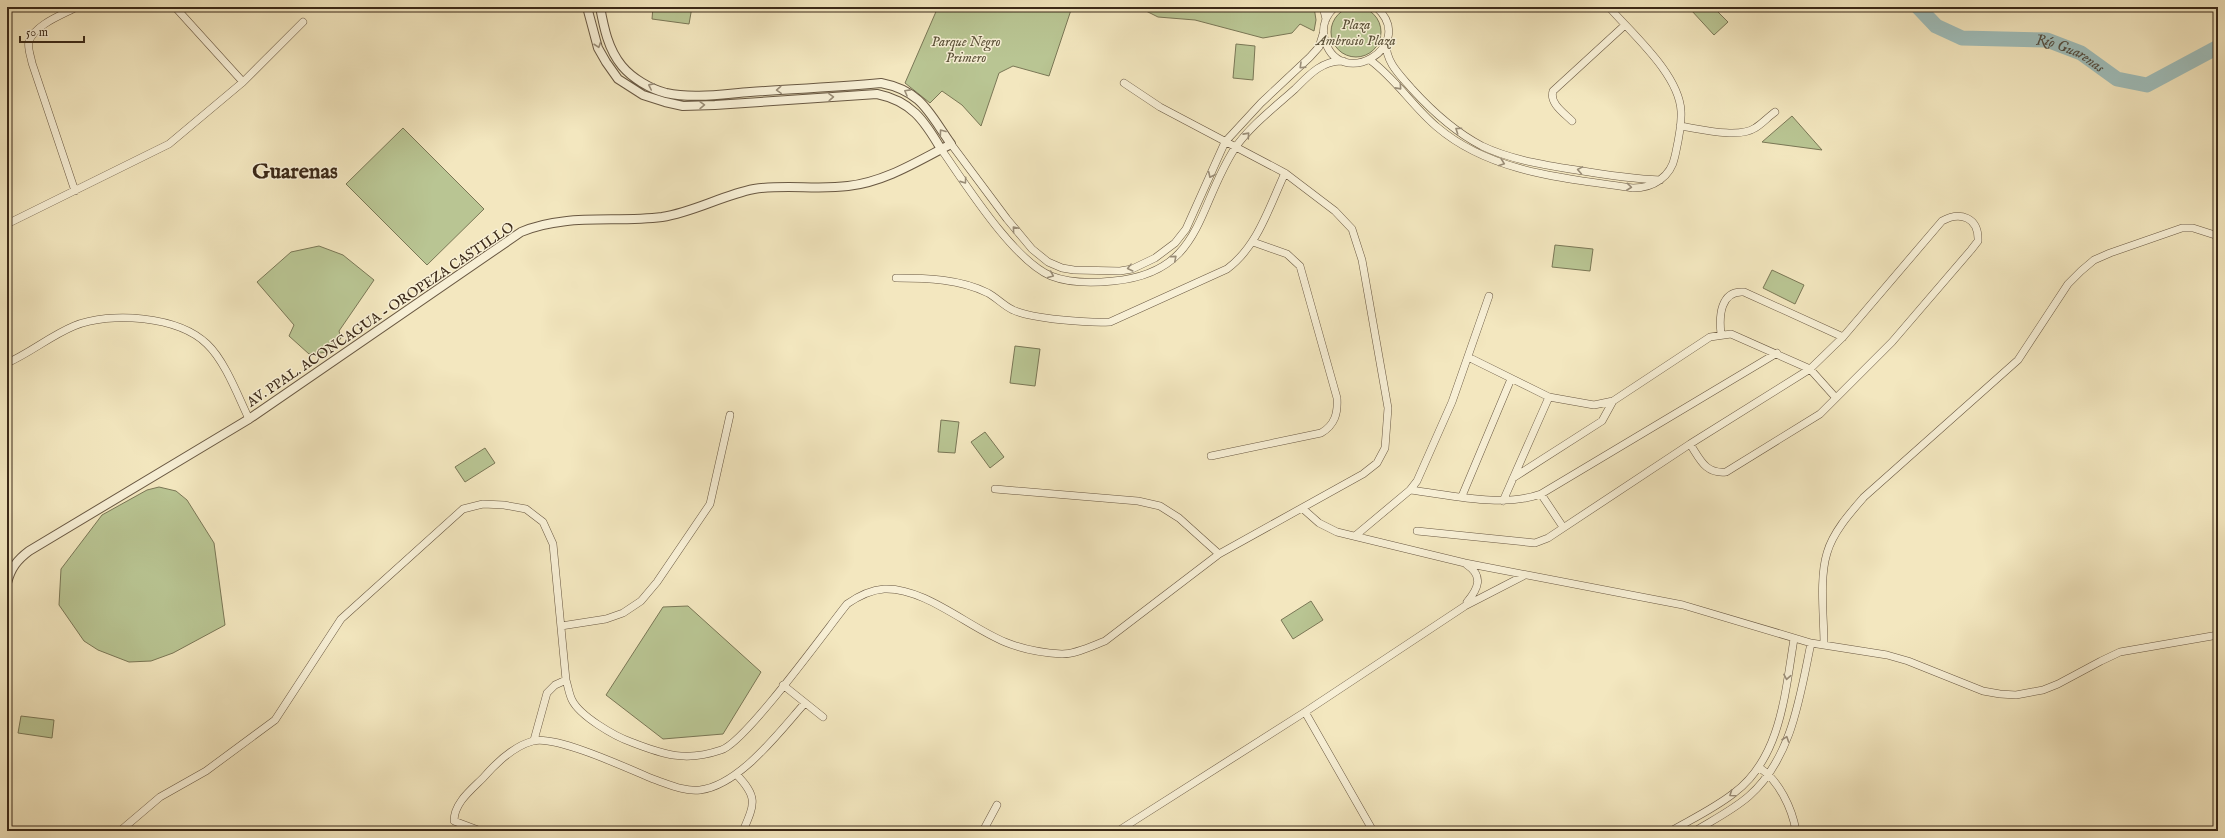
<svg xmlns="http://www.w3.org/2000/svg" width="2225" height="838" font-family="'IM FELL English',serif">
<rect width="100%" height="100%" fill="#f3e7bf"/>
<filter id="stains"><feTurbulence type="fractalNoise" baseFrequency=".005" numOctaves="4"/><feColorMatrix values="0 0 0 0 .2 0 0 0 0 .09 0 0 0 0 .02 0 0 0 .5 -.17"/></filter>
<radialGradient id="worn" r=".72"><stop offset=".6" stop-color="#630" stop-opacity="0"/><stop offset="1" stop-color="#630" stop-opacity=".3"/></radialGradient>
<path fill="#b9c593" stroke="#7a7756" d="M1331 32a25 25 0 1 1 50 0a25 25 0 1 1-50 0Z
M653,7h39l-3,17 -37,-5z
M938,7h134l-23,69 -36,-10 -14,7 -18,53 -19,-21 -20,-14 -12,12 -25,-20z
M1138,7h176l2,13 -2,11 -14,-7 -8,9 -29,5 -68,-18 -37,-3z
M1694,7h19l15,15 -14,13 -23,-25z
M1236,44l19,2 -2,34 -20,-2z
M1792,116l30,34 -60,-8z
M403,128l81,81 -57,56 -81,-81z
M1555,245l38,4 -3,22 -38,-4z
M319,246l24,9 31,25 -35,51 2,7 -11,14 -21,2 -20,-18 5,-11 -37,-43 34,-30z
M1772,270l32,15 -9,19 -32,-16z
M1015,346l25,3 -5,37 -25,-3z
M941,420l18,2 -4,31 -17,-1z
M985,432l19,25 -14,11 -19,-26z
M485,448l10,15 -30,19 -10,-15z
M159,487l17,4 11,9 27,43 11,82 -52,28 -22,8 -22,1 -31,-12 -14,-9 -25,-36 2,-36 41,-54 45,-25z
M1311,601l12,19 -30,19 -12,-19z
M688,606l73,66 -38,62 -60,5 -57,-44 57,-88z
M21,716l33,4 -2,18 -34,-5z"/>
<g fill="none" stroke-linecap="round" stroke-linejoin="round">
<path stroke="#9fbebb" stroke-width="15" id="s1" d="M1918,7l18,19 26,12 85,2 34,13 36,26 30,6 71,-38"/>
<defs>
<path id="minor" d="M175,7l68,75
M1323,7l3,12
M1335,7c-9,8 -13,19 -11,30 13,57 96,9 52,-30
M1386,43c0,20 14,32 26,46 20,22 43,43 70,57 27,13 58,18 88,23 30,5 59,10 90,11
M1370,60c26,19 43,47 67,67 54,46 128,51 196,61 20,0 38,-11 42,-32 3,-14 7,-30 6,-45 -2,-37 -49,-77 -72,-104
M1572,121c-8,-8 -23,-18 -19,-30l72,-66
M1680,126c20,3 58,13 75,2 7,-4 13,-11 20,-16
M951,144l56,75 25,30 16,13 14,6 12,2 46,1 12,-2 23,-11 20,-15 11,-14 39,-87 36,-39 49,-46 9,-10 4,-13
M941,149c24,34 72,111 110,127 18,7 43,7 62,5 90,-8 83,-73 122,-133 15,-22 40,-41 60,-59 13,-13 27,-29 48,-28
M75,191l-43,-128c-1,-6 -5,-16 -3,-22 7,-17 33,-26 48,-34
M7,224l162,-80 74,-62 60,-60
M896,278c31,0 64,1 92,15 9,5 16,13 25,17 19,9 76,13 97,12l117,-53c31,-23 42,-62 58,-96
M1721,334c-2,-17 -1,-44 23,-42l99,45
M1468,357l81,40 45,8 19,-4 97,-64 21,-3 79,35 26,29
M7,363c23,-10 43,-27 67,-37 36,-15 104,-10 133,18 18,17 31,52 42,75
M1211,456l110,-23c14,-8 17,-20 16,-35l-37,-132 -13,-12 -34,-12
M1513,478l89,-57 11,-20
M995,489l143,12 22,5 19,12 40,36
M1410,490c41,5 92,18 131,4l236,-141
M1541,494l22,33
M1462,496l49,-117
M1503,501l46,-104
M1302,508l17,15 18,9 128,31 218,42 128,38 76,12 21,6 75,30 17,3 16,1 27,-5 15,-6 43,-23 19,-9 98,-17
M1417,531l118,12 13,-5 142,-94 120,-75 33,-32 99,-116c18,-10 37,-4 36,20l-7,9 -79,92 -72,72 -94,58c-21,2 -26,-13 -36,-28
M1355,536l55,-46 7,-9 35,-79 37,-106
M1467,565c17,11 11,24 0,37
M561,626l45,-7 17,-6 18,-12 16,-19 53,-78 20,-89
M1824,645c0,-28 -5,-66 3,-92 6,-21 23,-40 37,-56l154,-137 50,-76 13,-13 13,-11 16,-7 72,-25h11l25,8
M783,685l40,32
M1305,712l68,119
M534,740l13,-47 8,-8 11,-5
M1760,768c19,13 32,40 36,63
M736,774c22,23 19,29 7,57
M478,830l-24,-9c0,-18 17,-31 29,-43 13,-15 31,-32 50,-37 23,-6 96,28 120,38 15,5 32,13 47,11 40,-5 80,-59 105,-87
M120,831l40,-34 46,-26 69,-51 66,-101 122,-110 20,-5 21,1 22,4 17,13 10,22 13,136c2,6 3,14 6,20 8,16 42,36 59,42 33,13 55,20 90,8 24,-7 106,-121 126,-146 10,-7 24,-14 37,-15 40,-2 84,38 121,53 17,7 39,11 57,12 14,0 30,-8 43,-13l114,-87 144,-80 14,-11 8,-15 3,-40 -26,-148 -10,-31 -17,-18 -50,-38 -125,-66 -36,-24
M983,831l14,-26
M1118,831l187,-119 160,-106 60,-31
M1671,831c21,-12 44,-23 63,-38 47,-35 51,-100 60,-154
M1695,831c18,-11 38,-21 54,-35 43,-38 51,-100 62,-153"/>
<path id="tertiary" d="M587,7l11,41 8,14 12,17 25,16 22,7 18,4 32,-1 162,-11c34,7 47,26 64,55
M7,583c4,-15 10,-23 22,-32l220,-132 272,-187c44,-19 94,-9 141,-15 32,-5 61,-22 92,-28 31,-5 63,1 94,-3 37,-4 70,-25 103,-42 -22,-31 -29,-53 -70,-61 -44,4 -87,6 -131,9 -27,2 -57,7 -84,1 -16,-4 -34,-15 -44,-27 -14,-17 -18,-38 -22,-59"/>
</defs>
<use href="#minor" stroke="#695842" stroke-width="8"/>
<use href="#tertiary" stroke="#695842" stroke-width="10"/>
<use href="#minor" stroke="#f7efd5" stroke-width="7"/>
<use href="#tertiary" stroke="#f7efd5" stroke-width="8"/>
</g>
<defs><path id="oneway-chevron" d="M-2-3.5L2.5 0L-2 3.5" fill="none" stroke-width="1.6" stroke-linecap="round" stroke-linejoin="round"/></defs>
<g stroke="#998c76">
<use href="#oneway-chevron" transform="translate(598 45) rotate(71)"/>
<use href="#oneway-chevron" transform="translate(1302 66) rotate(136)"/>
<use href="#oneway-chevron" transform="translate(651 86) rotate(-154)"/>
<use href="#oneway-chevron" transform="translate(1399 87) rotate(48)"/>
<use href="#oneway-chevron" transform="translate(779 90) rotate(176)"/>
<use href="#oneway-chevron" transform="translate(907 92) rotate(-151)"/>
<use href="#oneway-chevron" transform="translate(831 97) rotate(-3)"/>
<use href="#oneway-chevron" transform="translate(702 105) rotate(-1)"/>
<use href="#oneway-chevron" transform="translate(1458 130) rotate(-146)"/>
<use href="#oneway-chevron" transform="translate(942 132) rotate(-126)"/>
<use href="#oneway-chevron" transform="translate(1247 135) rotate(-48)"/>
<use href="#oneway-chevron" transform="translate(1502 163) rotate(20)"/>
<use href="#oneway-chevron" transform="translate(1580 170) rotate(-170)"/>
<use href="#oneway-chevron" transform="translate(1211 175) rotate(115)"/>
<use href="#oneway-chevron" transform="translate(964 181) rotate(55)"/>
<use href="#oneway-chevron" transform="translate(1629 187) rotate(6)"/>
<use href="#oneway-chevron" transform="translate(1015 229) rotate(-130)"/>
<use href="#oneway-chevron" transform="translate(1174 258) rotate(-41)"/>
<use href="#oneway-chevron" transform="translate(1130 268) rotate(166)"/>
<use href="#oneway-chevron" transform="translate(1051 275) rotate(22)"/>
<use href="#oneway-chevron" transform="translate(1787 677) rotate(100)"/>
<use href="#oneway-chevron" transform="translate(1786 739) rotate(-71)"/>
<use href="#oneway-chevron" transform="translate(1732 794) rotate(145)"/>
</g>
<g text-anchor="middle" stroke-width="3" stroke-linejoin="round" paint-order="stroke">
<g font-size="14" font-style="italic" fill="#5a5037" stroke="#f7efd5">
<text x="1356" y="29">Plaza<tspan x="1356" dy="16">Ambrosio Plaza</tspan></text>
<text x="966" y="46">Parque Negro<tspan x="966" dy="16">Primero</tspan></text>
</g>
<g font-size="14" fill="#3b2918" stroke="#f7efd5">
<text transform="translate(380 314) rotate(-34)" y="5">AV. PPAL. ACONCAGUA - OROPEZA CASTILLO</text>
</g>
<g font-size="15" font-style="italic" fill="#544e41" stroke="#f7efd5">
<text dy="5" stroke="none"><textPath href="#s1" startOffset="166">Río Guarenas</textPath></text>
</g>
<g font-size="22" font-weight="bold" fill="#3b2918" stroke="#f7efd5">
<text x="295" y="178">Guarenas</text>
</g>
</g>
<rect width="2225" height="838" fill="none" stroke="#f3e7bf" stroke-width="24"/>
<rect x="8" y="8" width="2209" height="822" fill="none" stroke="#3b2918" stroke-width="2"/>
<rect x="12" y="12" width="2201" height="814" fill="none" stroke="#3b2918"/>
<path d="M20 36v6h64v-6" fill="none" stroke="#3b2918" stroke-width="2"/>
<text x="26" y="36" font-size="12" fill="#3b2918" stroke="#f7efd5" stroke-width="3" paint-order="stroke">50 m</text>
<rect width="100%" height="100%" filter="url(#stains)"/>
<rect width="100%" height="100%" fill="url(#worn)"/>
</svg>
